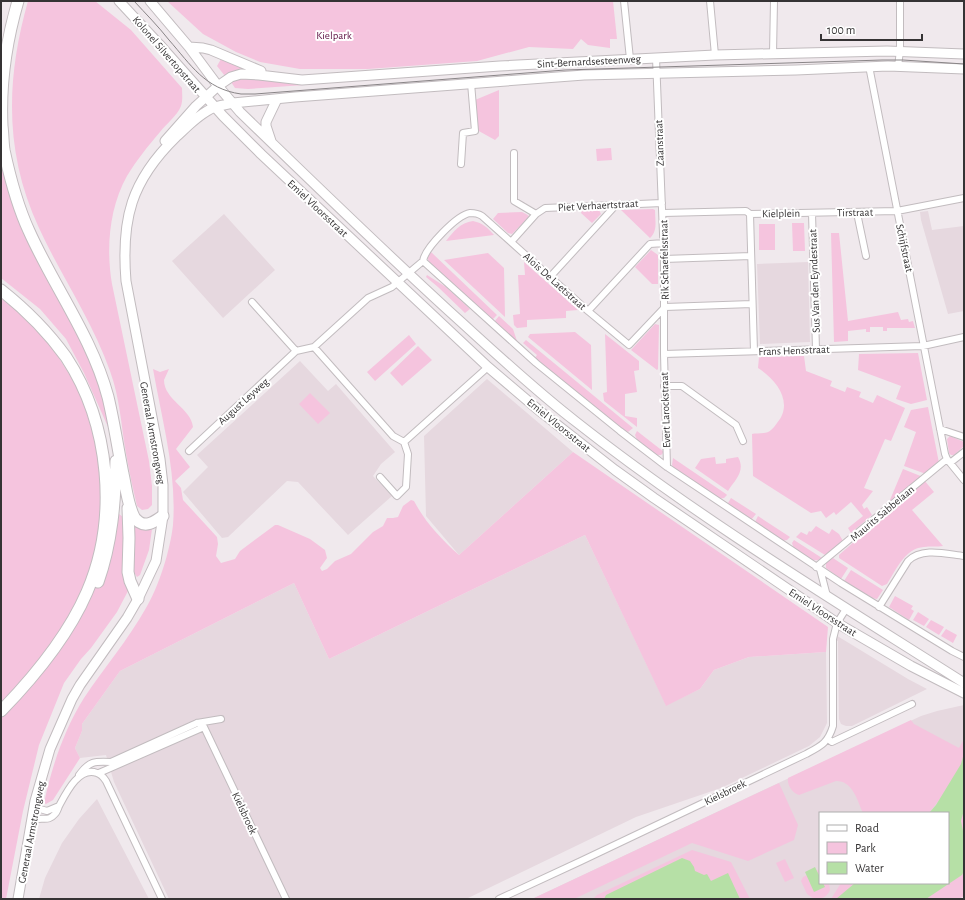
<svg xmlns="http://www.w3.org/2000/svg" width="965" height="900" font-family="'Alegreya Sans',sans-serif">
<rect width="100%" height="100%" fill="#f0e9ed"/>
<path fill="#e6d8df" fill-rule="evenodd" d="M928,211l4,19 32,-4v85l-16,3 -27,-94 -1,-8z
M224,214l51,56 -52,48 -51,-57z
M808,262l2,80 -50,2 -3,-80z
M300,361l28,30 8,-7 59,68 -14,12 -8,12 19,20 -44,39 -50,-53 -11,-1 -59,56 -6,1 -39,-46 25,-25 -11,-12z
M487,379l86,73 -114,103 -33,-39 -2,-80z
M585,535l81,170 34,-16 14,-19 35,-13 77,-5 1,71 -7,14 -11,9 -88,42 -85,29 -170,82h-297l-55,-117 -8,-27 -26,3 -5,-10 7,-17v-7l38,-53 174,-88 35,76z
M834,634l74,45 19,10 -75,37h-6l-5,-2 -2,-5 -1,-78 -5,-2z
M964,705v182l-18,12h-414l389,-183 16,-5zM820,813h128v70h-128z
M97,799l52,100h-110l6,-21 17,-35 17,-24z"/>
<path fill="#f5c4de" d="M28,1h67l36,29 51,58c0,6 1,12 -1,18 -4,10 -15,18 -21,26 -12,14 -24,29 -33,44 -18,32 -21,73 -15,108l37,177 3,25v19l-4,4 -6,1 -5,-4c-4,-17 -8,-35 -11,-53 -5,-28 -6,-55 -16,-82 -18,-51 -49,-95 -71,-143 -35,-75 -33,-149 -11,-227z
M167,1h446l4,38h-7v9l-22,-3 -7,-6 -8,10 -44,-2 -52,14 -109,8h-68l-40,-7 -24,-10 -33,-18z
M221,59l20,8 -1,4 -15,5 -8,-10z
M242,78l62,4v3l-56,4 -13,-1 -4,-6z
M499,90v46l-4,4 -18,-10 -2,-30z
M611,148l1,12 -15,1 -1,-12z
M1,152l17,61 59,117 18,39 17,67 -28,-63 -18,-34 -26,-30 -39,-31z
M653,209l2,1c0,10 3,21 -5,28l-29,-28z
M582,210h17l2,4 -9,9 -11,-10z
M522,212l4,2 3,2 -1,2 -16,16 -4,-1 -15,-14 5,-6z
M473,221c10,2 15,7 21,14l-48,6c8,-10 14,-18 27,-20z
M792,223h12l1,28h-12z
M759,224h16v26h-16z
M831,233h8l9,88 50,-9 3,8 7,-1 1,3 4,-1 2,7h-28v3h-4v-4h-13v5h-4v-3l-18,2v10l-14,1z
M651,250l7,5v29h-6l-17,-17z
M431,252l66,63 -5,5 -63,-58c-2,-4 -1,-6 2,-10z
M488,253l16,15 1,49 -61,-57z
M524,262l54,48 -12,1v7l-39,2v7l-10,1 -3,-3 -1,-10 7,-1 -2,-39h7z
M427,275l19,12 24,22 -5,4 -27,-26 -12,-10z
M1,296l24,18 30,38 25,39 18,50 4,59 22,18 -2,54 6,19 -11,21 -26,36 -10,11 -17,24 -25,62 -16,66 -17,88h-5z
M499,316l14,13 5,15 -24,-22z
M655,324l4,1 -1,44 -1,1 -26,-20z
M575,332l16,13 1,45 -64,-53 2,-3z
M605,334l34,27v9l-5,1 3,21 -12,2v22l12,2v9l-33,-26 -1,-8 4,-1z
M409,335l7,9 -41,37 -8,-9z
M526,340l107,88 -5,4 -5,-2 -88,-72 2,-3 -14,-12z
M418,346l14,14 -30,26 -12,-13z
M918,353l9,47 -16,4 -15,-5 5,-13 -43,-16 1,-16z
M804,356l2,15 26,10 -2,5 15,6 2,-5 14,5 -2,5 14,6 4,-8 28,13 -14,33 -6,-2 -21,49 9,3 -11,14 2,4 3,-2 5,8 -21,18 -3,-5 15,-12 -12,-14 -15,13 -2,-3 -8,6 -5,-7 -10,2 -58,-37 -1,-42c4,-1 12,0 16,-2 3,-1 7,-6 9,-9 17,-20 0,-43 -19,-55l1,-11z
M153,369l7,3 9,-3 -5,11c0,20 27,28 29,47l-17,22 14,18 -15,14 6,7 2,12 34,37 1,7 -2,12 5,7 14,-4 5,-8 35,-26h3l32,14 15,11 2,8 -7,10 2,3 5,-2 8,-8 16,-7 22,-22 10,-6 4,-8h6l5,-1 5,-11 8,-6 3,1c11,21 27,38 45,54l114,-103 255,175 -2,25 -77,5 -35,13 -14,19 -34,17 -81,-171 -256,124 -35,-76 -174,88 -38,53v7l-7,17 5,10 -27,42 -7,4 -2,-1c8,-37 20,-73 40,-105 20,-30 44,-58 62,-90 13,-22 24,-57 27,-83 4,-52 -11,-105 -20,-156z
M310,393l20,20 -12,11 -19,-20z
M928,407l11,56 -13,11 -22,-8 12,-34 -12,-5 7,-17z
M637,431l27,21 -3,3h-4l-20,-15 -2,-5z
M950,436l14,6v4l-10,9h-3l-2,-2 -2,-14z
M715,457l1,7 10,-1v-4l12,-2c8,14 -3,23 -10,34l-33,-23 6,-9z
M673,458l53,36 1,1 -3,3 -6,1 -44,-31 -2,-3z
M903,469l20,8 -36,30z
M924,480l10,12 -22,18 31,36c-6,1 -13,0 -19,1 -19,1 -28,23 -37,37l-5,2 -43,-28v-3z
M731,498l25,16 -5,6 -22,-15 -1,-2z
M758,516l32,21 -3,3 -5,1 -27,-19z
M134,526l13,4 5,-1 -3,21 -9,25 -3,2 -4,-6 2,-18z
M816,526l13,8 3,-5 7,5 4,7 -18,14 -29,-18 5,-5 6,3 2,-4 2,1z
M794,540l28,18c-9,7 -20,-4 -28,-9l-2,-6z
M833,558l15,10 -7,11 -15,-11v-5z
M851,570l32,20 -6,9 -6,-1 -27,-17z
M895,596l18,10 -2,3 3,2 -5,9 -20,-13z
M918,612l11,7 -5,7 -11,-6z
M931,620l13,7 -5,8 -13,-8z
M946,629l11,6 -4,8 -12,-7z
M911,720l3,4 45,24 5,-9v29l-35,45h-66c-6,-13 -10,-32 -27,-32l-37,14c-7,-2 -12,-10 -11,-17z
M779,783l19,42 -4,15 -46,21 -56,-18 -118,56h-42z
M964,798v98l-5,3h-42l31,-16 9,-56z
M692,850l39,12 19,37h-157l4,-4z
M785,859l9,19 -9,4 -9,-19z
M820,869v14h9l1,7c-3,7 -8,9 -16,9l-7,-5 -6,-13 2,-4z
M841,883h37l-18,16h-29z"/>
<path fill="#b6e0a6" d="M964,753v57l-3,11 3,15v35l-2,4 -36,24h-90l19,-16h93v-70h-19l7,-8 25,-41z
M682,858l8,3 4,6 1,4 9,4 3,-1 4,7 17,-8 12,26h-29l-1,-1 -1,1h-105l2,-4z
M815,867l5,10v6h3l2,4 -11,5 -9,-20z"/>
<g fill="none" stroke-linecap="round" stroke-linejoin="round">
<defs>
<path id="street" d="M624,1l6,58
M710,1l5,54
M773,54l1,-53
M656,58l8,201v95l3,113
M869,66l76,388 2,5 17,21
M898,66l2,-15v-50
M514,153v48l22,13
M461,164l2,-31 12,-2 -4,-48
M663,213l83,-2 4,3
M812,213l4,136
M857,213l9,43
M750,214l147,-3 67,-13
M750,214l4,137
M511,242l25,-28 9,-6 117,-5
M664,259l87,-3
M423,261c2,-13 34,-46 47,-48 4,0 9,1 12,3l106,95 41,34 36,-38 87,-3
M550,277l65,-71
M252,302l44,49
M588,311l62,-67 14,-1
M314,347l79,89 11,6 4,12 -2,33 -9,9 -17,-19
M664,354l259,-8 41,-9
M664,386h18l54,39 7,16
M940,429l24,8
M404,442l84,-75
M189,451l107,-100 18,-4 54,-49 24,-11 31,-26 113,102 84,68 47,36 174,116 111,68 12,6
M950,463l14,-11
M816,567l131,-108
M820,569l7,27
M879,607l29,-46c14,-14 38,-7 56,-5
M197,723l7,4 82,172
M828,739l4,3 80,-38
M99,773l105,-46
M79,775c10,-14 16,-14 32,-13l86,-39 24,-4
M35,801l5,8 7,2 12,-5
M30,823c2,-1 6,-3 8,-4 7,-1 11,2 17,-5 2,-2 3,-5 4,-8 7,-13 20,-40 38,-33 4,1 7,5 9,8l56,118
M499,899l82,-38 225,-107c15,-8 22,-11 27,-28v-87l4,-16 9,-14"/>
<path id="secondary" d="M119,1l40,43 64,72 38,38 227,213 53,45 74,58 39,28 150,102 33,23 74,43 53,27
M150,1l39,46 29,39 22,26c69,67 138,134 209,199 41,37 82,76 126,110 123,97 257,178 389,262
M189,47l14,1 8,2 50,21
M165,141l31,-35 22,-20 13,-9 10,-3 18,1 43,5 198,-14 215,-11 172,-4 77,3
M271,141l-5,-15v-4l11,-23
M18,899l17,-98 15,-52 22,-50 8,-14 47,-67 11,-19 18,-38 7,-45v-31l-3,-26 -34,-178c-5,-62 5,-100 50,-144 11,-10 24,-24 39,-30 5,-2 12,-2 18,-4l62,-6 289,-22 212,-5 92,-4 76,3"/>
<path id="highway" d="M18,1c-12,41 -18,83 -16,125 1,8 1,17 2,24 6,28 13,55 25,81 25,56 63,106 79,166 6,25 10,52 15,77 3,13 4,26 9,38 1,4 4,8 7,10 9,6 17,-2 24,-6
M1,290c24,19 47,42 65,67 44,67 53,161 21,235 -19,44 -53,85 -86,119
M128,508l1,30 -1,34 2,9 8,18
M98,582c14,-40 17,-79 18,-121"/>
</defs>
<use href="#street" stroke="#c2bcbf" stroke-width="8"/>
<use href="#secondary" stroke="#c2bcbf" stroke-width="11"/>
<use href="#highway" stroke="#c2bcbf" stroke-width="13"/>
<use href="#street" stroke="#fff" stroke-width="6"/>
<use href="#secondary" stroke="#fff" stroke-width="9"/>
<use href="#highway" stroke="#fff" stroke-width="11"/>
<path stroke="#898587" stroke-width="1" d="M134,1c12,13 24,25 35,39 22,25 36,49 72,54h14l310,-24 317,-10h21l61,4"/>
</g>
<g text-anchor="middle" stroke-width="4" stroke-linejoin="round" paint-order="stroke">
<g font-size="11" fill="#5f1344" stroke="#fff">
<text x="334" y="39">Kielpark</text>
</g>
<g font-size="11" fill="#353334" stroke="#fff">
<text transform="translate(167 54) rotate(49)" y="4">Kolonel Silvertopstraat</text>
<text transform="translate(589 61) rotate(-3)" y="4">Sint-Bernardsesteenweg</text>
<text transform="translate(659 143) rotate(-92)" y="4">Zaanstraat</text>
<text transform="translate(598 205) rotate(-3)" y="4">Piet Verhaertstraat</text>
<text transform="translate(318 208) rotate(43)" y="4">Emiel Vloorsstraat</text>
<text transform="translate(855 212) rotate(-1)" y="4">Tirstraat</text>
<text transform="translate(781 213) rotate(-1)" y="4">Kielplein</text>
<text transform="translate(905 248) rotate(78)" y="4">Schijfstraat</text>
<text transform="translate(664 260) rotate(-91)" y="4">Rik Schaefelsstraat</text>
<text transform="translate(555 281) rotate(42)" y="4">Aloïs De Laetstraat</text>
<text transform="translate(814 281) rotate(-92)" y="4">Sus Van den Eyndestraat</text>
<text transform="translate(794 350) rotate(-2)" y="4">Frans Hensstraat</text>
<text transform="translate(243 401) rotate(-42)" y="4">August Leyweg</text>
<text transform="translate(665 410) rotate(-92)" y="4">Evert Larockstraat</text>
<text transform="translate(559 425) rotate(39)" y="4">Emiel Vloorsstraat</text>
<text transform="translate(153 433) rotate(80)" y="4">Generaal Armstrongweg</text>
<text transform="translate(882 513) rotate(-40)" y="4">Maurits Sabbelaan</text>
<text transform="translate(823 612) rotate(33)" y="4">Emiel Vloorsstraat</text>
<text transform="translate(725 792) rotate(-26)" y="4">Kielsbroek</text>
<text transform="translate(245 813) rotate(65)" y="4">Kielsbroek</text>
<text transform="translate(31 832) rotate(-79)" y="4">Generaal Armstrongweg</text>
</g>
</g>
<rect width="965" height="900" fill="none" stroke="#353334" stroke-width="4"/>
<rect x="819" y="812" width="130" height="72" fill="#ffffff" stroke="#aeadae"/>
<rect x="827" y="825" width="20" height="6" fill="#ffffff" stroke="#aeadae"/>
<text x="855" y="832" font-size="12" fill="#353334">Road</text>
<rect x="827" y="842" width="20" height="12" fill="#f5c4de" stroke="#aeadae"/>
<text x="855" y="852" font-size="12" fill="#353334">Park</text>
<rect x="827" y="862" width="20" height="12" fill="#b6e0a6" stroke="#aeadae"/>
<text x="855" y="872" font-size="12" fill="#353334">Water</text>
<path d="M821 34v6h101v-6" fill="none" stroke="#353334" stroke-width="2"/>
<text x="827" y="34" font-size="12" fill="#353334" stroke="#ffffff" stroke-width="3" paint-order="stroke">100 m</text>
</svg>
